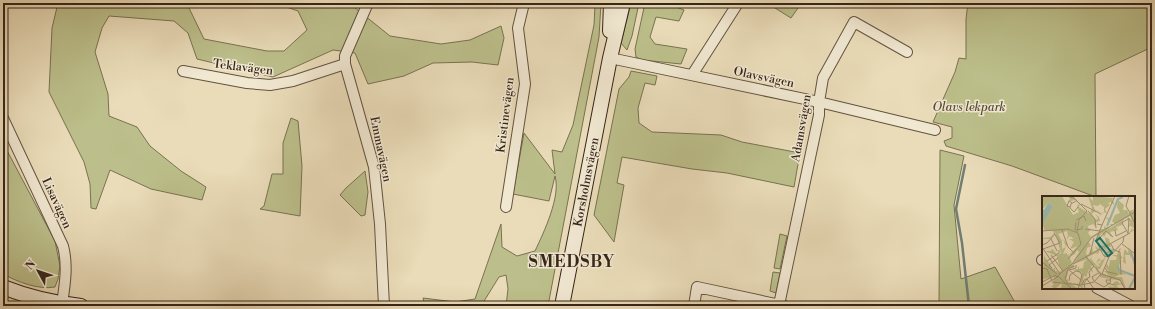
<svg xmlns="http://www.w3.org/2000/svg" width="1155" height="309" font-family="'Libre Bodoni',serif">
<rect width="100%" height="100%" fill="#eadcb9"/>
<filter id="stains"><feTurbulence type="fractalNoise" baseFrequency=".005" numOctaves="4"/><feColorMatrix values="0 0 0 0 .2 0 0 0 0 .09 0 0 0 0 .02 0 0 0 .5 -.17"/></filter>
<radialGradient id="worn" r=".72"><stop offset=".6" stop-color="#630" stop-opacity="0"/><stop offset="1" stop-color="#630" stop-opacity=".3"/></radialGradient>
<path fill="#bcbf8b" stroke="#797252" d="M58,3h132l-1,5 15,31 63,12h17l23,-21 -9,-19 -23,-8h80l-1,4 36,29 51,8 29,-4 31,-14 3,12 -6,27 -26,-3 -39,1 -29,13 -36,8 -13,-31 -22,-3 -60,27 -76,-18 -9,-26 -14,-12 -65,-5 -7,12 -7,24 13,42 1,22 28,11 13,19 31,25 25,16 -4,13 -51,-11 -41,-19 -14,39 -5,-1 -1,-24 -6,-22 -35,-70 3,-64z
M594,3h7l-2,34 -51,269h-42l2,-17 -2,-14 -7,2 -18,29h-56l-2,-8 32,4 20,-3 26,-75 1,23 15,9 18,-5c9,-19 26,-55 20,-75l-6,25 -36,-7 11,-61 31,41 -3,-24 10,2 11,-27 21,-100 1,-19z
M631,3h8l-7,33 -5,14 -6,-7z
M645,3h21l18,7 -5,11 -23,-4 -6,20 5,7 32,5 -6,15 -39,-4 -6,-3 -1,-8z
M767,3h31v5l-7,10z
M968,3h184v44l-57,27 1,123 -84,-31 -66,-20 -2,-5 8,-3v-11l-19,-5 22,-50 4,-14 7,1v-40z
M631,71l26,5 -2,9 -10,-2 -7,25 1,15 13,9 69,3 21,7 58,11 -6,34 -67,-14 -35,-4 -70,-12 -5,26 7,2 -10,57 -20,-27 25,-126 10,-12z
M291,118l7,3 4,45 -2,50 -40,-7 4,-3 8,-32h11v-31z
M3,143l52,98 5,25 -2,13 -3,8c-17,3 -37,-5 -52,-13z
M940,150l24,6 -10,49 7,74 34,-12 22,39h-78z
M365,171l3,21 -3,23 -4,1 -21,-21 6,-7z
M780,234l7,2 -7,33 -6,-1z
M773,272l7,1 -4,20 -6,-2z"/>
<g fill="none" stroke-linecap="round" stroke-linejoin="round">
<path stroke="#717f74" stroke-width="2.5" d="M965,165l-9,44 6,34 7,63"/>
<defs>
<path id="street" d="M368,3l-23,53v8l29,103 6,57 4,82
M610,58l209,44 116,28
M183,71l64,12 23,2 23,-4 52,-17
M692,75l46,-72
M3,118l60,128c5,19 2,38 -1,58
M506,207l19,-123 -7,-56 6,-25
M1042,260h1
M1097,288l34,18
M779,305l40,-190v-13l4,-24 31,-56 53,30
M694,306l3,-19 88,19"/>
<path id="secondary" d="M610,31l1,-28
M3,287c25,10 51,16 78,19
M562,306l48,-248 13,-55"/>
</defs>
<use href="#street" stroke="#635340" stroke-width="12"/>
<use href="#secondary" stroke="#362518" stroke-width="16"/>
<use href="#street" stroke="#f1e8d2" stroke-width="10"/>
<use href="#secondary" stroke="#f1e8d2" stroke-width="14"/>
</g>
<g text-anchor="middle" stroke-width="3" stroke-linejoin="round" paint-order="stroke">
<g font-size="12" fill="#362518" stroke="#f1e8d2">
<text transform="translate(243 67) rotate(7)" y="4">Teklavägen</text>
<text transform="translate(764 77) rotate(12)" y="4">Olavsvägen</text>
<text transform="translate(505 115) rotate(-83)" y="4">Kristinevägen</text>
<text transform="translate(801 128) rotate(-80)" y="4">Adamsvägen</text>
<text transform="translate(381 149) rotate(78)" y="4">Emmavägen</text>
<text transform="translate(586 182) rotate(-79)" y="4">Korsholmsvägen</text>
<text transform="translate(57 203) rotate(65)" y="4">Lisavägen</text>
</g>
<g font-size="12" font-style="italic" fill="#584c35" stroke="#f1e8d2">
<text x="969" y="111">Olavs lekpark</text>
</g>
<g font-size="16" font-weight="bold" letter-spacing="1" fill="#362518" stroke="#f1e8d2">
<text x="572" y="267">SMEDSBY</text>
</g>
</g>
<g transform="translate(1042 196)">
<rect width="93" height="93" fill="#eadcb9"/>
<path d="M4,0h16l11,19 6,-3 -2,-6 2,-2 -4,-4 -8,2 3,-3 -1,-3h4l7,8 -1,3 11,7 2,-6 -4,-12 5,5v-5l20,2 -1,4h2v3l-3,-3 -3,1 2,2 -5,4 2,4 -4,-1 -4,5 1,4 -5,2 1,4 -3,-3 -5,2v2l3,1 -3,4 3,4 9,-6 -1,-2h5v-3l3,2 2,-7 -4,-4 5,2 3,-4 -6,12h3l-1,2 15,-10 -2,6 -6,2 2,3 -8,2 2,4 -1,1 -4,-5 -3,5 -2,-4 -5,8v-6l-9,6 3,5 -4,2 -1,6 2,1 4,-7 1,4 4,-2 -2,-4 6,4v-4l5,-1 -1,-8 4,2 2,8h-6l1,3 -3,-3 -1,5 -2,-2 -2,4 -2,-1 -8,4 1,3 3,-4 -1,3 7,8 2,-2 -3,-1 4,-1 -1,-3 -2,2 -2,1 3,-5 2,3 4,-3 -1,-4 9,-6 2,2 -3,3h-5v2l-7,14h-2l1,3h-2l-2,-7 -4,1 2,7 -4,-4 -3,8 -2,-2 -2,11 2,3 -12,-6 8,1 2,-12 -10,-2 6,-1v-2l1,-1v3l4,-1 1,-6 4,-3 -15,5 6,-9 -9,10 3,-1 2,3 -6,2 -3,11 2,-1 -1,4 5,-1 -1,2 8,5h-18l1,-6 -7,6 -4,-3 6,-2 -4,1 1,-8 -11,2 1,-23 9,13 2,-1v3h2l1,1 -1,1 7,-4 -2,1 -2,-2h2l-3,-3 -2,-9 -12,-5h6l1,-2 6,6 3,-2 -6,-21 -4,7h-9v-3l1,2 8,-1 3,-4 -1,-2h-8l-3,-8 11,-17 -5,-3 -6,7v-12zM58,8l4,3v5l-5,5 -4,-3 3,4 -2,2 -5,-6 5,-3 5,1 -6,-2 -2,-5 5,1zM25,35l1,5 -2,4 4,-4 4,3h-5l5,3 -4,7 8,-3 -8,8 -1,3 6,-3 2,-4 2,2 -7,11 -4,-9 -1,2v-3l-4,1 4,-10 -4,-5 3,8 -4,2v-8l-4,-7zM76,4l6,5 -1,5h4l-1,-3 3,7v-3l6,-2v16l-3,5 3,-1v1l-6,3 4,-6 -4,-1 1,-5h-3l2,-3 3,2 -2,-4 -19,10 -1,-2h5l-3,-3 3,-6 5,-2 -3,-6zM87,51l2,5v7l-1,-4h-5l1,9 -5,-3 -3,7 2,3 -3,-1 10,5 -6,-1 -6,3h7l4,12 -5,-5 -5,2 3,2 -1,1h-8l-2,-3 6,1 -1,-4 4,-2 3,3 2,-3 -22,-4 -1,-5 12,5 -7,-6h5l-4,-5 2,-2 2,3 1,-7h6l1,-3 -5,-2h5l2,-6 2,-1 -2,6 4,4 -4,1 4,3 1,-11 1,-2 3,4z" fill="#bcbf8b" fill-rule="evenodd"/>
<path d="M6,7l5,3 -10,17 -1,-14 2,1z" fill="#98bbb1"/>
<path fill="none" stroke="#98bbb1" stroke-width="2" d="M65,30l11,-27 5,-2M89,56l4,13M76,70l1,4 16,6M87,93l6,-12"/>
<path fill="none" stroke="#a29379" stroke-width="1" d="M24,0l8,2 13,13M87,0l-3,10 4,7M34,5l-5,3 -1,4 4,4 4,-5M39,8l20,10M28,11l-3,-1 2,-5 3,2M46,15l7,8 1,9M88,17l5,11M34,24l8,-4 2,5M34,26l-1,8 7,-1v-3M55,28l5,1 13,-29M43,33l15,2M20,34l6,17 5,5M73,34l1,6 10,-5M0,35l26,-2 10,4 3,11 -13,15M35,36l2,-12 8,-9M86,37l-6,-10 7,-5 -1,16M9,43l6,12M56,44l8,-9 7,6M69,48l3,6 6,2M80,48l12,9M0,49l5,-2 8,-9M64,50l24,-13M0,51l18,27M1,53l17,-6 -6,-10M58,53l-4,-9 6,-15M58,53l4,7 5,1M78,56l1,23M48,58l4,-16M9,59l12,16M44,61l15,17M5,65l12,-8v-3M0,66l15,12M31,68l27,-15M34,69v3l-7,2 12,10M0,72l5,1 5,12M10,72l-3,-3 9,-7M63,72l3,4 9,2M60,78l7,-17 14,-15 1,-6M60,78l18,6 5,9M68,84h-4l1,3 7,2M27,85l1,-6 6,-4 4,1 2,3M52,85l-2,-4 8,-5M0,86l14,-7M10,86l29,3M53,86l9,5 6,-4 1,-6M26,87l-3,-4 3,-10 6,-3M40,89l2,-5 6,-3 -1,-5 5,-6M40,89l12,-3 7,-8M0,90l17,-10M30,93l-12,-11 -2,-2 -2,1 16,-13 20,-27 43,-25M36,93l4,-14M43,93l-1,-6 3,-4 7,10"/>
<path fill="#0f766e" fill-opacity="0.15" stroke="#0f766e" stroke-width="2" d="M58,42l12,15 -4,3 -12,-15z"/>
<rect width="93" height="93" fill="none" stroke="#362518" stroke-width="2"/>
</g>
<rect width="1155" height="309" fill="none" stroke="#eadcb9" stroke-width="16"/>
<rect x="4" y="4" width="1147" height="301" fill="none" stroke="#362518" stroke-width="2"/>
<rect x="8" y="8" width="1139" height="293" fill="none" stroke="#362518"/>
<g transform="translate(38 271) rotate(310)" stroke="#f1e8d2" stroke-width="3" paint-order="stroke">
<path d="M0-3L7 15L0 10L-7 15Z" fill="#362518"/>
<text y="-6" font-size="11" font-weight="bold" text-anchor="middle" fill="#362518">N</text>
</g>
<rect width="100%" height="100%" filter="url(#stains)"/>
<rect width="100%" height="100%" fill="url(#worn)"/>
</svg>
